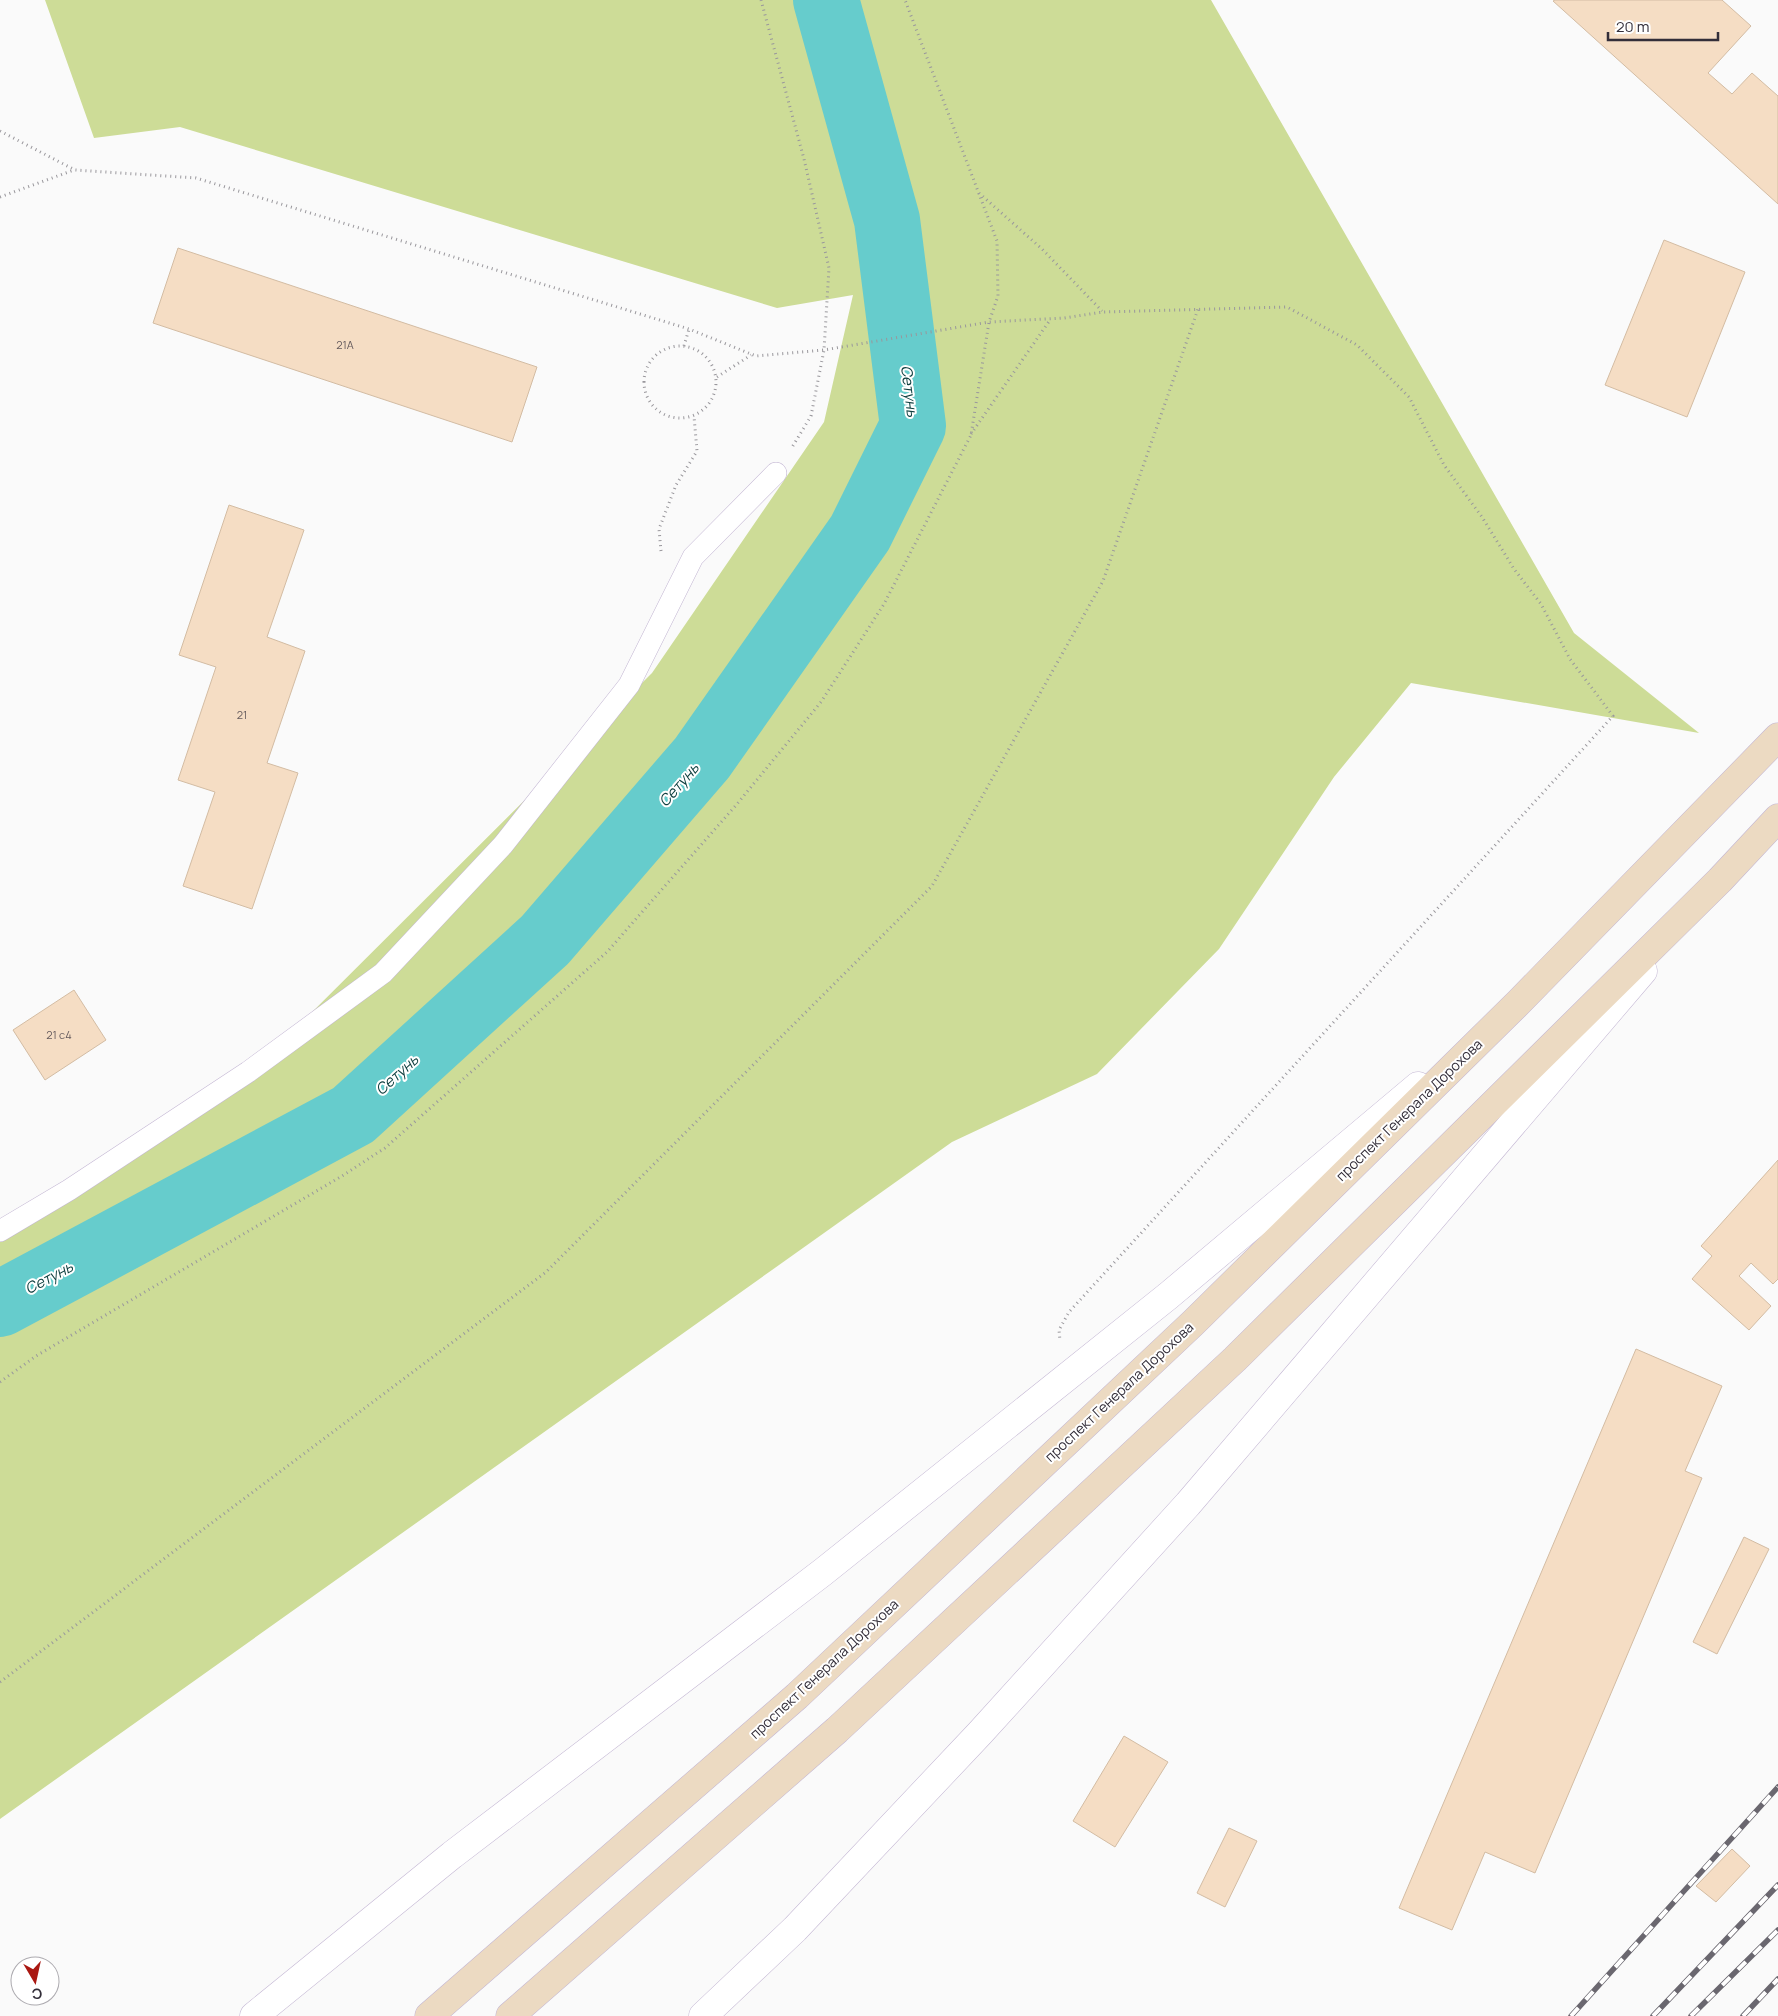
<svg xmlns="http://www.w3.org/2000/svg" width="1778" height="2016" font-family="Manrope,sans-serif">
<rect width="100%" height="100%" fill="#fafafa"/>
<path fill="#cddc97" d="M45,0h1166l363,633 125,100 -288,-50 -77,94 -115,172 -122,125 -145,68 -952,677v-595l256,-156 396,-395 172,-251 29,-127 -76,13 -597,-181 -86,11z"/>
<g fill="none" stroke-linecap="round" stroke-linejoin="round">
<path stroke="#6cc" stroke-width="66" d="M0,1304l353,-189 192,-175 157,-182 158,-225 53,-107 -26,-206 -61,-220"/>
</g>
<path fill="#f5ddc4" stroke="#d3bca3" d="M1555,0h167l29,26 -43,47 24,21 20,-21 26,23v108l-225,-203z
M1664,240l81,32 -58,145 -82,-32z
M178,248l359,119 -25,75 -359,-119z
M229,505l75,25 -37,107 38,14 -38,112 31,10 -46,136 -69,-23 32,-94 -37,-12 38,-113 -37,-12z
M74,990l32,50 -61,40 -32,-50z
M1778,1160v119l-5,5 -22,-21 -12,13 32,30 -22,24 -57,-51 20,-23 -11,-10z
M1636,1349l86,37 -37,85 17,7 -167,395 -50,-21 -33,78 -53,-22z
M1744,1537l25,12 -52,105 -24,-12z
M1124,1736l44,26 -53,85 -42,-26z
M1229,1828l28,13 -32,66 -28,-14z
M1732,1849l18,17 -34,36 -20,-16z"/>
<g fill="none" stroke-linecap="round" stroke-linejoin="round">
<defs>
<path id="service" d="M0,1231l69,-41 179,-118 135,-99 120,-128 126,-160 64,-128 83,-84"/>
<path id="minor" d="M254,2016l198,-161 371,-283 345,-276 250,-210
M703,2016l92,-87 185,-196 208,-229 455,-533"/>
<path id="secondary" d="M429,2016l368,-320 396,-373 326,-321 259,-265
M510,2016l327,-286 398,-371 485,-479 58,-62"/>
</defs>
<use href="#service" stroke="#c3b6d3" stroke-width="22"/>
<use href="#minor" stroke="#c3b6d3" stroke-width="29"/>
<use href="#secondary" stroke="#c3b6d3" stroke-width="29"/>
<path stroke="#99979c" stroke-width="3" stroke-dasharray="1 4" stroke-linecap="butt" d="M761,0l43,159 25,109 -5,82 -13,66 -20,33
M0,131l75,39 121,8 493,151 67,27 68,-6 165,-28 75,-4 39,-6 184,-5 70,38 52,52 35,68 38,52 32,52 27,35 29,55 43,57 -544,596 -10,18 1,11
M979,193l63,56 60,62
M0,197l74,-27
M644 382a36 36 0 1 1 72 0a36 36 0 1 1-72 0Z
M684,346l5,-17
M717,377l34,-22
M971,434l79,-114
M661,551l-2,-22 17,-44 21,-34 -3,-35
M0,1382l36,-26 306,-180 43,-28 222,-196 130,-148 84,-102 63,-98 87,-169 18,-113 9,-26 -1,-55 -92,-241
M0,1682l546,-410 386,-386 171,-305 95,-272"/>
<use href="#service" stroke="#fff" stroke-width="21"/>
<use href="#minor" stroke="#fff" stroke-width="28"/>
<use href="#secondary" stroke="#ecdac2" stroke-width="28"/>
<defs>
<path id="rail" d="M1571,2016l207,-229
M1653,2016l125,-131
M1691,2016l87,-86
M1743,2016l35,-37"/>
</defs>
<use href="#rail" stroke="#6a676f" stroke-width="5.5"/>
<use href="#rail" stroke="#fff" stroke-width="4" stroke-dasharray="11" stroke-linecap="butt"/>
</g>
<g text-anchor="middle" stroke-width="4" stroke-linejoin="round" paint-order="stroke">
<g font-size="11" fill="#645a5c">
<text x="345" y="349">21А</text>
<text x="242" y="719">21</text>
<text x="59" y="1039">21 с4</text>
</g>
<g font-size="14" fill="#332e39" stroke="#fff">
<text transform="translate(1409 1110) rotate(-44)" y="5">проспект Генерала Дорохова</text>
<text transform="translate(1119 1392) rotate(-43)" y="5">проспект Генерала Дорохова</text>
<text transform="translate(824 1669) rotate(-43)" y="5">проспект Генерала Дорохова</text>
</g>
<g font-size="15" font-style="italic" fill="#104040" stroke="#fff">
<text transform="translate(909 391) rotate(83)" y="5">Сетунь</text>
<text transform="translate(679 785) rotate(-49)" y="5">Сетунь</text>
<text transform="translate(397 1075) rotate(-42)" y="5">Сетунь</text>
<text transform="translate(49 1278) rotate(-28)" y="5">Сетунь</text>
</g>
</g>
<g transform="translate(35 1981) rotate(171)"><circle r="24" fill="#ffffff" stroke="#adabb0"/>
<path d="M0-4L9 19L0 12L-9 19Z" fill="#aa1812"/>
<text y="-8" font-size="14" font-weight="bold" text-anchor="middle" fill="#332e39">С</text>
</g>
<path d="M1608 32v8h110v-8" fill="none" stroke="#332e39" stroke-width="2.5"/>
<text x="1616" y="32" font-size="15" fill="#332e39" stroke="#ffffff" stroke-width="4" paint-order="stroke">20 m</text>
</svg>
